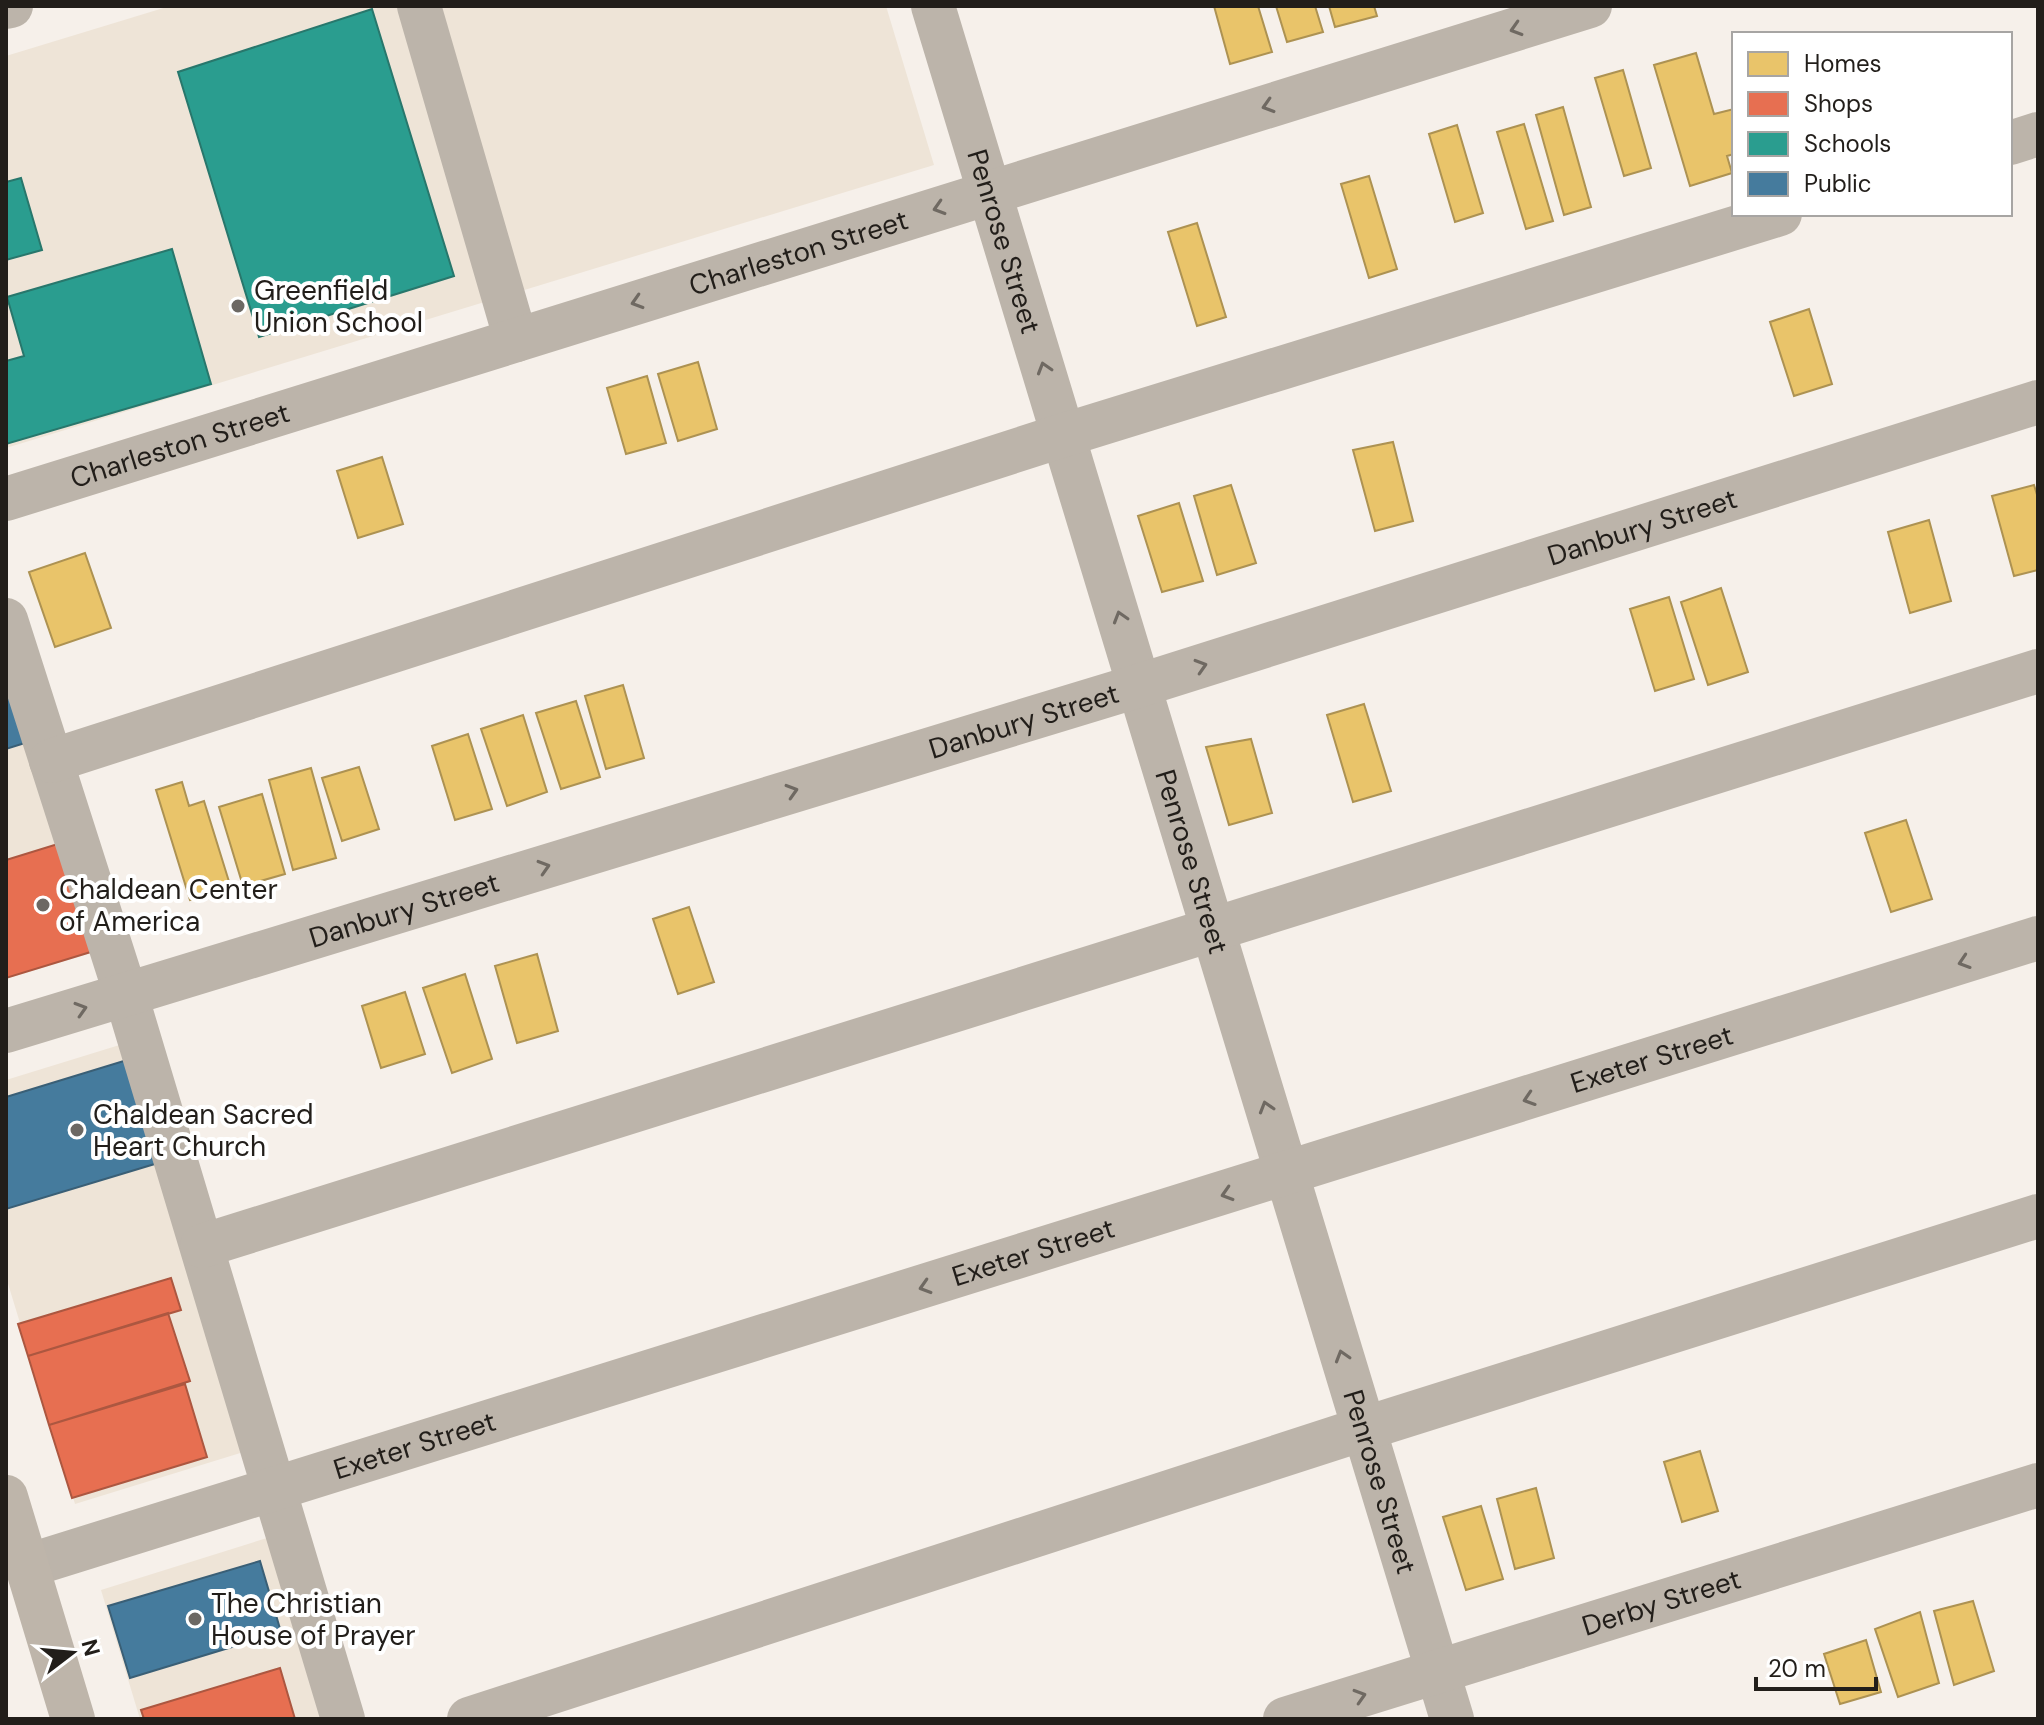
<svg xmlns="http://www.w3.org/2000/svg" width="2044" height="1725" font-family="'DM Sans',sans-serif">
<rect width="100%" height="100%" fill="#f6f0ea"/>
<path fill="#eee4d7" d="M170,6h716l48,159 -928,283v-392z
M6,651l94,299 -94,29z
M126,1043l124,407 -175,54 -69,-227v-197z
M270,1537l56,182h-186l-39,-129z"/>
<path fill="#e9c46a" stroke="#ad9252" stroke-width="2" d="M1214,6h44l14,46 -42,12z
M1276,6h39l8,26 -36,10z
M1329,6h45l3,10 -42,11z
M1696,53l18,61 20,-5v45l-7,2 5,17 -42,13 -36,-121z
M1623,70l28,98 -27,8 -29,-98z
M1563,107l28,100 -27,8 -28,-100z
M1524,124l29,97 -27,8 -29,-97z
M1457,125l26,88 -28,9 -26,-88z
M1369,176l28,93 -28,9 -28,-94z
M1197,223l29,94 -29,9 -29,-94z
M1809,309l23,75 -38,12 -24,-74z
M698,362l19,67 -39,12 -20,-67z
M647,376l19,67 -40,11 -19,-66z
M1393,442l20,79 -38,10 -22,-81z
M382,457l21,67 -45,14 -21,-67z
M1231,485l25,78 -39,12 -23,-79z
M2034,485l4,13v72l-24,6 -22,-80z
M1179,503l24,78 -41,11 -24,-76z
M1929,520l22,81 -41,12 -22,-81z
M85,553l26,75 -56,19 -26,-75z
M1721,588l27,84 -40,13 -27,-83z
M1669,597l25,82 -39,12 -25,-82z
M623,685l21,73 -38,11 -21,-73z
M576,701l24,76 -39,12 -25,-76z
M1364,704l27,87 -38,11 -26,-87z
M523,715l24,77 -40,14 -26,-77z
M468,734l24,75 -37,11 -23,-74z
M1251,739l21,74 -43,12 -23,-78z
M359,767l20,62 -37,12 -20,-63z
M311,768l25,90 -43,12 -24,-90z
M182,782l7,24 15,-5 27,87 -41,12 -34,-110z
M262,794l23,80 -42,12 -24,-79z
M1906,820l26,79 -41,13 -26,-79z
M689,907l25,75 -36,12 -25,-75z
M537,954l21,77 -41,12 -22,-77z
M465,974l27,85 -40,14 -29,-85z
M405,992l20,62 -44,14 -19,-62z
M1700,1451l18,60 -36,11 -18,-60z
M1536,1488l18,70 -39,11 -18,-70z
M1481,1506l22,73 -37,11 -23,-73z
M1973,1601l21,70 -40,14 -20,-74z
M1920,1612l19,71 -41,14 -23,-68z
M1866,1640l15,52 -41,12 -16,-50z"/>
<path fill="#e76f51" stroke="#ac5740" stroke-width="2" d="M61,843l33,108 -88,27v-118z
M171,1278l10,32 -153,46 -10,-32z
M168,1313l22,68 -141,44 -21,-69z
M185,1384l22,73 -135,41 -23,-73z
M280,1668l15,51h-151l-3,-9z"/>
<path fill="#2a9d8f" stroke="#28776c" stroke-width="2" d="M372,9l82,267 -195,61 -81,-265z
M21,178l21,72 -36,10v-78z
M172,249l39,135 -205,60v-83l18,-5 -17,-59z"/>
<path fill="#457b9d" stroke="#3a5f76" stroke-width="2" d="M6,667l22,75 -22,7z
M127,1060l31,103 -152,46v-112z
M260,1561l21,71 -151,46 -22,-72z"/>
<g fill="none" stroke-linecap="round" stroke-linejoin="round">
<g stroke="#bcb4aa" stroke-width="44">
<path d="M419,6l97,334"/>
<path id="s1" d="M933,6l519,1713"/>
<path d="M6,7l5,-1"/>
<path d="M2010,143l28,-9"/>
<path id="s2" d="M6,499l1584,-493"/>
<path d="M6,620l120,375 217,724"/>
<path d="M51,761l1013,-326 716,-221"/>
<path id="s3" d="M6,1031l1135,-346 897,-283"/>
<path d="M202,1246l1836,-575"/>
<path id="s4" d="M27,1566l2011,-628"/>
<path d="M469,1719l894,-290 675,-213"/>
<path id="s5" d="M1285,1719l753,-234"/>
</g>
<path stroke="#beb5aa" stroke-width="44" d="M6,1497l67,222"/>
</g>
<defs><path id="oneway-chevron" d="M-2-3.5L2.5 0L-2 3.5" fill="none" stroke-width="1.6" stroke-linecap="round" stroke-linejoin="round" transform="scale(2)"/></defs>
<g stroke="#6f6962">
<use href="#oneway-chevron" transform="translate(1516 29) rotate(163)"/>
<use href="#oneway-chevron" transform="translate(1268 106) rotate(163)"/>
<use href="#oneway-chevron" transform="translate(939 208) rotate(163)"/>
<use href="#oneway-chevron" transform="translate(637 302) rotate(163)"/>
<use href="#oneway-chevron" transform="translate(1044 368) rotate(-107)"/>
<use href="#oneway-chevron" transform="translate(1120 617) rotate(-107)"/>
<use href="#oneway-chevron" transform="translate(1201 666) rotate(-17)"/>
<use href="#oneway-chevron" transform="translate(792 791) rotate(-17)"/>
<use href="#oneway-chevron" transform="translate(544 867) rotate(-17)"/>
<use href="#oneway-chevron" transform="translate(1964 962) rotate(162)"/>
<use href="#oneway-chevron" transform="translate(81 1009) rotate(-17)"/>
<use href="#oneway-chevron" transform="translate(1529 1099) rotate(162)"/>
<use href="#oneway-chevron" transform="translate(1266 1107) rotate(-107)"/>
<use href="#oneway-chevron" transform="translate(1227 1194) rotate(163)"/>
<use href="#oneway-chevron" transform="translate(925 1287) rotate(163)"/>
<use href="#oneway-chevron" transform="translate(1342 1356) rotate(-107)"/>
<use href="#oneway-chevron" transform="translate(1360 1696) rotate(-17)"/>
</g>
<g fill="#6c6863" stroke="#fff" stroke-width="3">
<circle cx="238" cy="306" r="8"/>
<circle cx="43" cy="905" r="8"/>
<circle cx="77" cy="1130" r="8"/>
<circle cx="195" cy="1619" r="8"/>
</g>
<g text-anchor="middle" stroke-width="8" stroke-linejoin="round" paint-order="stroke">
<g font-size="28" fill="#221e1a" stroke="#fff">
<text dy="10" stroke="none"><textPath href="#s1" startOffset="246">Penrose Street</textPath></text>
<text dy="10" stroke="none"><textPath href="#s2" startOffset="830">Charleston Street</textPath></text>
<text dy="10" stroke="none"><textPath href="#s2" startOffset="182">Charleston Street</textPath></text>
<text dy="10" stroke="none"><textPath href="#s3" startOffset="1712">Danbury Street</textPath></text>
<text dy="10" stroke="none"><textPath href="#s3" startOffset="1064">Danbury Street</textPath></text>
<text dy="10" stroke="none"><textPath href="#s1" startOffset="894">Penrose Street</textPath></text>
<text dy="10" stroke="none"><textPath href="#s3" startOffset="416">Danbury Street</textPath></text>
<text dy="10" stroke="none"><textPath href="#s4" startOffset="1702">Exeter Street</textPath></text>
<text dy="10" stroke="none"><textPath href="#s4" startOffset="1054">Exeter Street</textPath></text>
<text dy="10" stroke="none"><textPath href="#s4" startOffset="406">Exeter Street</textPath></text>
<text dy="10" stroke="none"><textPath href="#s1" startOffset="1542">Penrose Street</textPath></text>
<text dy="10" stroke="none"><textPath href="#s5" startOffset="394">Derby Street</textPath></text>
</g>
<g font-size="28" fill="#221e1a" stroke="#fff" text-anchor="start">
<text x="254" y="300">Greenfield<tspan x="254" dy="32">Union School</tspan></text>
<text x="59" y="899">Chaldean Center<tspan x="59" dy="32">of America</tspan></text>
<text x="93" y="1124">Chaldean Sacred<tspan x="93" dy="32">Heart Church</tspan></text>
<text x="211" y="1613">The Christian<tspan x="211" dy="32">House of Prayer</tspan></text>
</g>
</g>
<rect width="2044" height="1725" fill="none" stroke="#221e1a" stroke-width="16"/>
<rect x="1732" y="32" width="280" height="184" fill="#ffffff" stroke="#a7a5a3" stroke-width="2"/>
<rect x="1748" y="52" width="40" height="24" fill="#e9c46a" stroke="#a7a5a3" stroke-width="2"/>
<text x="1804" y="72" font-size="24" fill="#221e1a">Homes</text>
<rect x="1748" y="92" width="40" height="24" fill="#e76f51" stroke="#a7a5a3" stroke-width="2"/>
<text x="1804" y="112" font-size="24" fill="#221e1a">Shops</text>
<rect x="1748" y="132" width="40" height="24" fill="#2a9d8f" stroke="#a7a5a3" stroke-width="2"/>
<text x="1804" y="152" font-size="24" fill="#221e1a">Schools</text>
<rect x="1748" y="172" width="40" height="24" fill="#457b9d" stroke="#a7a5a3" stroke-width="2"/>
<text x="1804" y="192" font-size="24" fill="#221e1a">Public</text>
<g transform="translate(72 1653) rotate(74)" stroke="#ffffff" stroke-width="6" paint-order="stroke">
<path d="M0-6L14 30L0 20L-14 30Z" fill="#221e1a"/>
<text y="-12" font-size="22" font-weight="bold" text-anchor="middle" fill="#221e1a">N</text>
</g>
<path d="M1756 1677v12h120v-12" fill="none" stroke="#221e1a" stroke-width="4"/>
<text x="1768" y="1677" font-size="24" fill="#221e1a" stroke="#ffffff" stroke-width="6" paint-order="stroke">20 m</text>
</svg>
